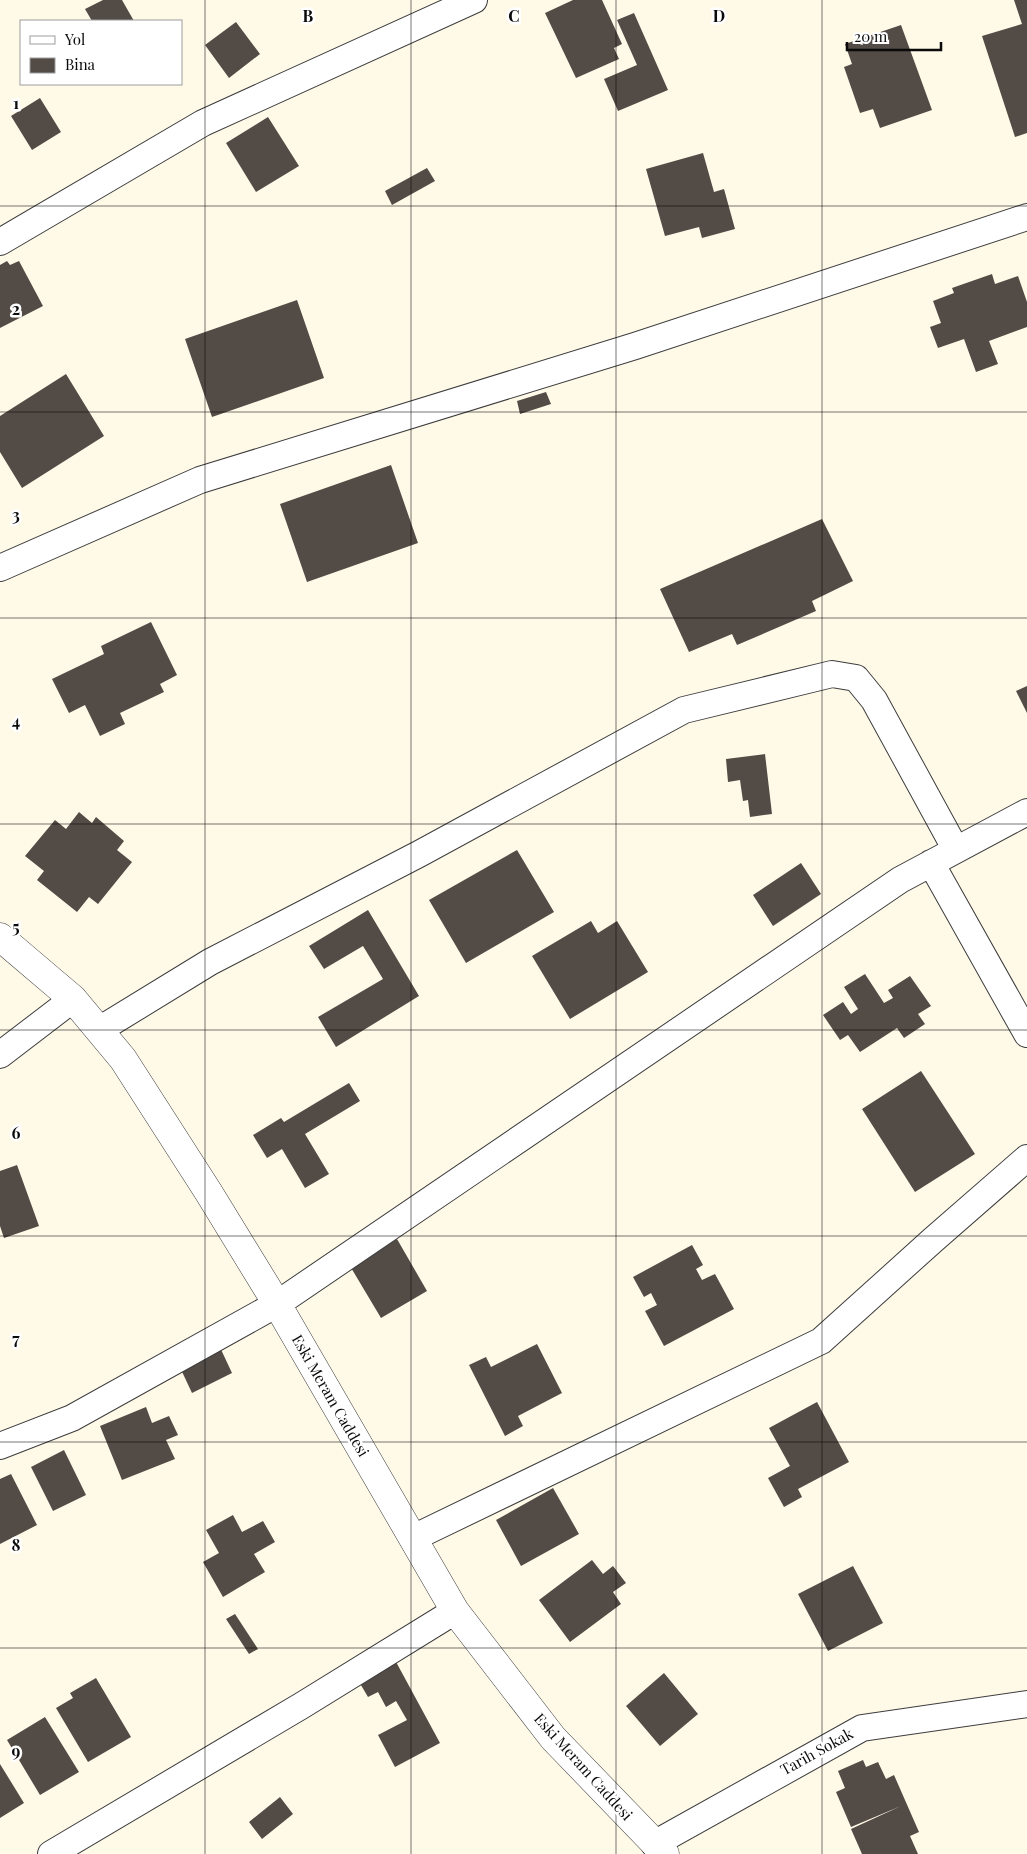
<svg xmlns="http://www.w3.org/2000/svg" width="1027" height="1854" font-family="'Playfair Display',serif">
<rect width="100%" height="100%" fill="#fff9e8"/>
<path fill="#534b46" d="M103,0h19l12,21h-42l-7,-12z
M573,0h29l20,44 -8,4 5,11 -43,19 -31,-65z
M1014,0h13v133l-12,4 -33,-101 40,-12z
M634,13l34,77 -50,21 -14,-32 33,-14 -20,-45z
M236,22l24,32 -31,24 -24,-33z
M901,25l31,85 -52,18 -7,-19 -13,4 -16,-46 8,-3 -7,-20z
M40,98l21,34 -29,18 -21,-34z
M268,117l31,49 -43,26 -30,-49z
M703,153l11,39 10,-3 11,40 -33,9 -3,-11 -34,9 -19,-67z
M427,168l8,13 -43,24 -7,-14z
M7,261l3,4 9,-4 24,45 -43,22v-63z
M992,274l3,10 23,-8 9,26v25l-38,14 9,23 -22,8 -12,-33 -26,9 -8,-21 11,-4 -8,-22 21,-8 -2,-5z
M297,300l27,78 -112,39 -27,-78z
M66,374l38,62 -82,52 -22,-36v-36z
M546,392l5,12 -31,10 -3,-13z
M391,465l27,78 -111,39 -27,-78z
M822,519l31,62 -41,20 4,10 -79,34 -5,-11 -43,18 -29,-63z
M151,622l26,53 -17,9 4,8 -44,21 5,11 -25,12 -15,-31 -16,8 -17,-34 52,-25 -3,-8z
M1027,686v27l-11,-22z
M765,754l7,60 -22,3 -2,-17 -5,1 -3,-21 -12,2 -2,-23z
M79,812l13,11 4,-6 28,24 -7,9 15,12 -34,42 -9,-7 -12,15 -40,-32 7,-9 -19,-15 30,-36 11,9z
M517,850l37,62 -88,51 -37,-63z
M801,863l20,31 -48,32 -20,-31z
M368,910l51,86 -83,51 -18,-30 65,-38 -20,-33 -39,23 -15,-23z
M591,921l7,12 19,-12 31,51 -78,47 -38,-63z
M865,974l19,29 9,-5 -5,-8 22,-14 21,30 -13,8 7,10 -21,14 -7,-10 -37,24 -12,-17 -8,5 -17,-25 20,-13 8,12 7,-5 -14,-22z
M921,1071l54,83 -60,38 -53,-83z
M349,1083l11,18 -55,33 24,40 -24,14 -23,-39 -15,9 -14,-23 28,-17 3,4z
M17,1165l22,61 -35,12 -4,-12v-55z
M397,1239l30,52 -46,27 -31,-52z
M692,1245l11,20 -7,4 6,11 13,-6 19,35 -70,37 -19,-35 12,-6 -6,-12 -7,4 -11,-20z
M217,1341l15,32 -40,20 -15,-32z
M537,1344l25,49 -44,23 5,10 -18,10 -36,-71 17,-8 5,10z
M817,1402l32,60 -51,27 4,8 -18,10 -16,-29 22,-12 -21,-38z
M146,1407l6,16 17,-7 9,19 -12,5 9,19 -53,21 -22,-54z
M64,1450l22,45 -33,16 -22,-44z
M11,1474l26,51 -37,19v-65z
M553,1488l26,46 -58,32 -25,-46z
M233,1515l9,17 21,-11 12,21 -21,12 11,18 -42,25 -20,-35 16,-9 -13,-23z
M592,1560l11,14 10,-8 13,17 -13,9 8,12 -51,38 -31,-42z
M853,1566l30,57 -55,28 -30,-57z
M235,1614l23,35 -9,5 -23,-35z
M395,1660l45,83 -45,24 -17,-32 29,-15 -11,-19 -10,6 -8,-15 -10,5 -10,-17z
M664,1673l34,41 -38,32 -34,-40z
M96,1678l35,59 -43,25 -32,-54 17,-10 -3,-5z
M45,1717l34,55 -39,23 -33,-55z
M863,1760l3,7 12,-5 8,17 8,-4 25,57 -9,4 8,18h-56l-11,-25 50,-23 -50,21 -15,-35 9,-4 -7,-17z
M0,1764l24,39 -24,15z
M280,1797l13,17 -31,25 -13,-17z"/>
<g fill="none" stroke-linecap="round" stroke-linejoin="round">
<defs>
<path id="minor" d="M0,242l203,-119 271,-123
M0,568l200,-88 435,-134 392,-129
M931,863l96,171
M99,1030l111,-68 209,-108 265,-144 148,-36 24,4 18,22 82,150
M0,1055l73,-56
M0,1446l72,-28 205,-114 623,-424 127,-68
M413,1538l408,-197 112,-101 94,-82
M654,1844l208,-116 165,-24
M51,1854l250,-148 154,-95"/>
<path id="tertiary" d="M0,937l73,62 50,60 86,134 68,111 178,307 98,127 112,116"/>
</defs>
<use href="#minor" stroke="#3d3d3d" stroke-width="28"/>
<use href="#tertiary" stroke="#3d3d3d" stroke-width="29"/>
<use href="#minor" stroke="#fff" stroke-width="26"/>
<use href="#tertiary" stroke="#fff" stroke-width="28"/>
</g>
<path fill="none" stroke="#0a0a0a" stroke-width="1" stroke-opacity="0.55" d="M205,0v1854M411,0v1854M616,0v1854M822,0v1854M0,206h1027M0,412h1027M0,618h1027M0,824h1027M0,1030h1027M0,1236h1027M0,1442h1027M0,1648h1027"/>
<g text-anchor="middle" stroke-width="5" stroke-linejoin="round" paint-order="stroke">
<g font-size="15" fill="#0a0a0a" stroke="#fff">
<text transform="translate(330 1396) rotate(60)" y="5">Eski Meram Caddesi</text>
<text transform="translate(817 1752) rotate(-29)" y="5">Tarih Sokak</text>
<text transform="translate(583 1767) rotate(48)" y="5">Eski Meram Caddesi</text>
</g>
</g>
<g font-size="16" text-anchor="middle" font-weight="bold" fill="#0a0a0a" stroke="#fff" stroke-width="5" stroke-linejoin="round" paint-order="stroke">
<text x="308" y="22">B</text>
<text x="514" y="22">C</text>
<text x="719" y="22">D</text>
<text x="16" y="109">1</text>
<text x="16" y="315">2</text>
<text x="16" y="521">3</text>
<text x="16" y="727">4</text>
<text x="16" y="933">5</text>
<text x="16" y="1139">6</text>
<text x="16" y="1345">7</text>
<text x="16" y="1551">8</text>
<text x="16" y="1757">9</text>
</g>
<rect x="20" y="20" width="162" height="65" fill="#ffffff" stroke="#9d9d9d"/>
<rect x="30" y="36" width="25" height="8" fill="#ffffff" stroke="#9d9d9d"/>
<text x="65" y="45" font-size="15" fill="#0a0a0a">Yol</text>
<rect x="30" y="58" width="25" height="15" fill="#534b46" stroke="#9d9d9d"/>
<text x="65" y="70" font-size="15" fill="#0a0a0a">Bina</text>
<path d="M847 42v8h94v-8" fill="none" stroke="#0a0a0a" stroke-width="2.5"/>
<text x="854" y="42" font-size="15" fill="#0a0a0a" stroke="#ffffff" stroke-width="4" paint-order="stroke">20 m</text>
</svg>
